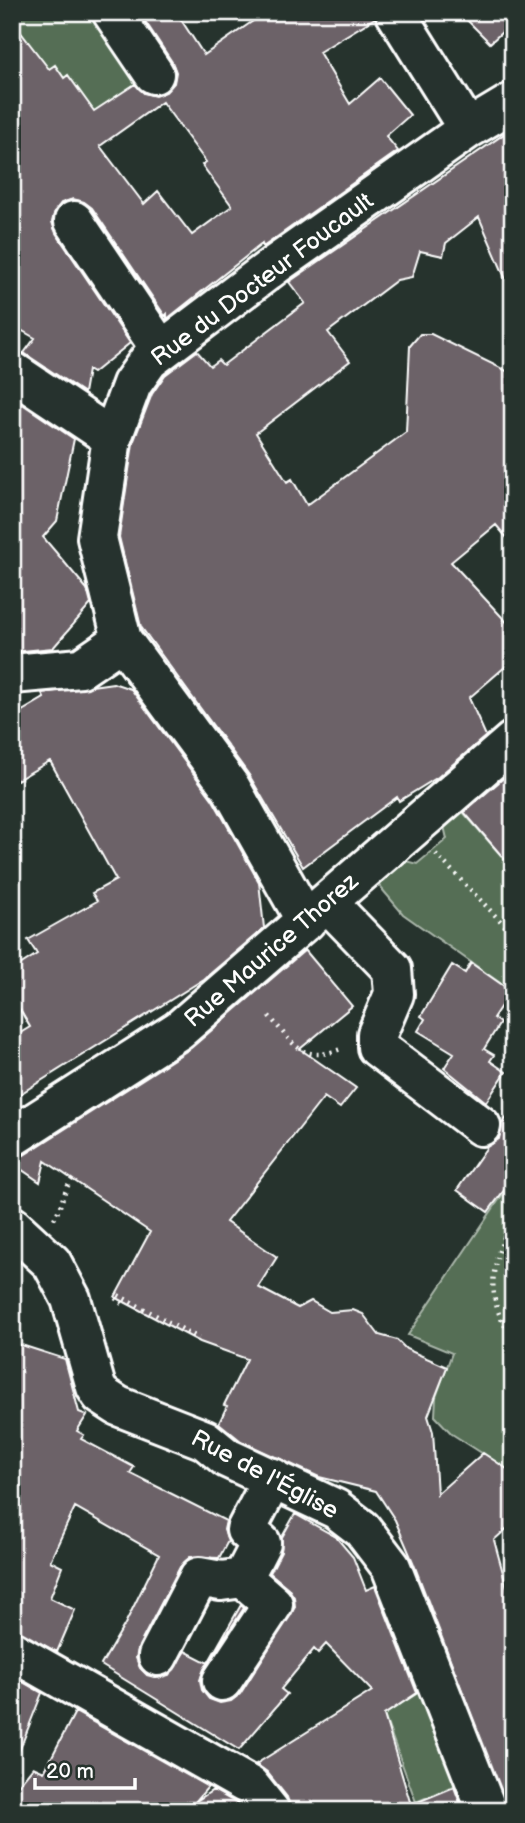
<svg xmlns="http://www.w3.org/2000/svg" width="525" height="1823" font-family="'Balsamiq Sans',sans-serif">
<rect width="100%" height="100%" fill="#26332d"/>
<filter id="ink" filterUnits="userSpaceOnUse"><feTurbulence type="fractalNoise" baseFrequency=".0143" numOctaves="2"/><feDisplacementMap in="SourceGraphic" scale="14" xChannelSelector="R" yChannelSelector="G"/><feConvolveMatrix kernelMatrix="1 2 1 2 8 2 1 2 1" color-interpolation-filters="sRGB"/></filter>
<g filter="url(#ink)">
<path fill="#546e55" stroke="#aab6aa" stroke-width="2" d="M12,12h90l44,65 -53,35 -81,-70z
M462,811l51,58v123l-110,-78 -27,-32 26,-22 15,4 30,-25 -3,-13z
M513,1179v294l-61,-39 -17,-18 1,-19 16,-44 -44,-18z
M427,1687l34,96 -45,19 -32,-87z"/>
<path fill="#6c6267" stroke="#fff" stroke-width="2" fill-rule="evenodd" d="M139,12h37l28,43 62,-43h107l2,6 -56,34 31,52 30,-26 30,37 -24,21 12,15 -135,96 -1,-3 -95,75v-5l-2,2 -73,-108 -8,-6 -11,-3 -12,4 -6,8 -3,11 4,11 74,110 -37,30 -5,-3 -4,23 -60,-40 11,-15 -23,-13v-304l37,48 6,-4 9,13 4,-3 26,36 41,-27 9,9 11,3 11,-4 8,-9 2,-11 -4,-10zM162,102l44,60 -4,3 30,41 -40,29 -34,-44 -14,13 -44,-58z
M459,12h54v10l-23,21z
M513,128v168l-34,-79 -33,26 -3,13 -23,-5 -8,26 -15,3 -69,52 22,29 -94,72 31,49 5,-3 15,26 99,-73 4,-86 10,-12h11l82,40v171l-17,-20 -45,37 62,67v31l-44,38 17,38 -48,41 -39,24 -2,-4 -94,70 -54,-92 -108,-148 -22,-90 14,-94 19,-49 13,-19 32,-24 13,15 8,-6 5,5 82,-62 -16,-21z
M12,397l62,42 -17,82 -14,16 44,52 4,15 -38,44 -41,4z
M113,683l18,6 82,111 46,82 5,46 -60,51 -192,120v-61l18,-11 -18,-31v-26l25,-16 -9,-14 69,-39 -5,-8 24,-13 -66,-119 -38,22v-66l32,-19 -2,-5z
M513,770v99l-49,-57z
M305,950l47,56 -52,43 56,39 -16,20 -16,-11 -98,125 51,35 -19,30 40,21 13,-7 19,11 23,-2 10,4 16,21 18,5 9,9 41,18 -19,49 5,16 4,62 46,-41 30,20v50l-19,17 19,69v202h-5l-95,-249 -18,-42 -19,-29 -57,-14 -78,-36 -22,-18 8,-17 -3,-1 23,-46 -47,-17 -85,-45 35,-65 -105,-71 -5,21 -28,-19v-4l12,-4 167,-107z
M471,963l40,28 -18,27 7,5 -16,26 10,6 -4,6 16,11 -20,30 -42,-34 10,-15 -36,-22 7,-12 -4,-3 31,-51 13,8z
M513,1109v69l-25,34 -31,-22 30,-43 12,-8 3,-15z
M12,1342l53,17 14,53 8,3 -10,16 7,4 -3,4 53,28 -4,6 96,48 -2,9 4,11 -9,17 -29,-1 -10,10 -41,79 -3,12 4,10 7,7 11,3 11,-3 16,-24 23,12 33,-58 3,3 -40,61 -4,11 2,10 7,9 11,4 11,-2 9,-7 55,-87 -1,-10 -6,-9 -18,-15 11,-21 1,-15 13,-23 41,23 17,20 13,33 9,-4 42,107 -33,22 27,90 43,-18 9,24h-172l-4,-14 -20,-25 -11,-8 116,-73 -46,-47 -8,9 -4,-4 -33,40 6,5 -48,56 -138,-85 24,-41 34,-69 -84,-48 -25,54 12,6 -12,31 25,12 -18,42 -45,-23z
M12,1676l30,17 -28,71h-2z
M75,1712l133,75 -13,15 18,-12 23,13 6,8h-230v-18l21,-26 11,5z"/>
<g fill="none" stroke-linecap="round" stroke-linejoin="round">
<defs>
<path id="minor" d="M112,12l42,62
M395,12l73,117
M74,221l87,129
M12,371l100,67
M12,674l69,-6 41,-28
M327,902l65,67 2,25 -17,40v13l104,79
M306,921l-75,-133 -109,-148 -25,-102 15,-100 20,-54 17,-24 126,-95 193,-136 45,-27
M12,1137l167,-107 334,-289
M12,1226l40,37 19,36 25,88 5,8 17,11 87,34 22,18 109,51 26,20 29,38 96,244
M12,1651l238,135 20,25
M158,1656l41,-79 22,4 22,-3
M222,1681l51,-77 -30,-26 18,-35 -15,-13 27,-52"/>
</defs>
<use href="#minor" stroke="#fff" stroke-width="44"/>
<path stroke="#fff" stroke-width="4.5" stroke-dasharray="2 5" stroke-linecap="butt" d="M436,854l77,80
M269,1016c24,27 32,48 72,33
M513,1218c-21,42 -31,79 0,120
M54,1219c8,-13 8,-25 18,-40
M505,1233l8,5
M122,1304l-7,-6 3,-3 81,43"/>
<use href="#minor" stroke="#26332d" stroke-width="38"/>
</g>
</g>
<g text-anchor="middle" stroke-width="5" stroke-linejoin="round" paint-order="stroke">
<g font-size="24" fill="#fff" stroke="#26332d">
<text transform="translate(262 279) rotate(-37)" y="8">Rue du Docteur Foucault</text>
<text transform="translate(271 950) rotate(-41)" y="8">Rue Maurice Thorez</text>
<text transform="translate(265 1474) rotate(28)" y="8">Rue de l'Église</text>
</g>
</g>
<rect width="525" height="1823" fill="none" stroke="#26332d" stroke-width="42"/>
<rect x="21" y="21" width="483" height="1781" fill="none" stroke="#fff" stroke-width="2.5" filter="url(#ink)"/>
<path d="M35 1778v10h100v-10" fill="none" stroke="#ffffff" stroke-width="3.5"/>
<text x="46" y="1778" font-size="21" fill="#ffffff" stroke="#26332d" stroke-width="5" paint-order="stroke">20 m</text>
</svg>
